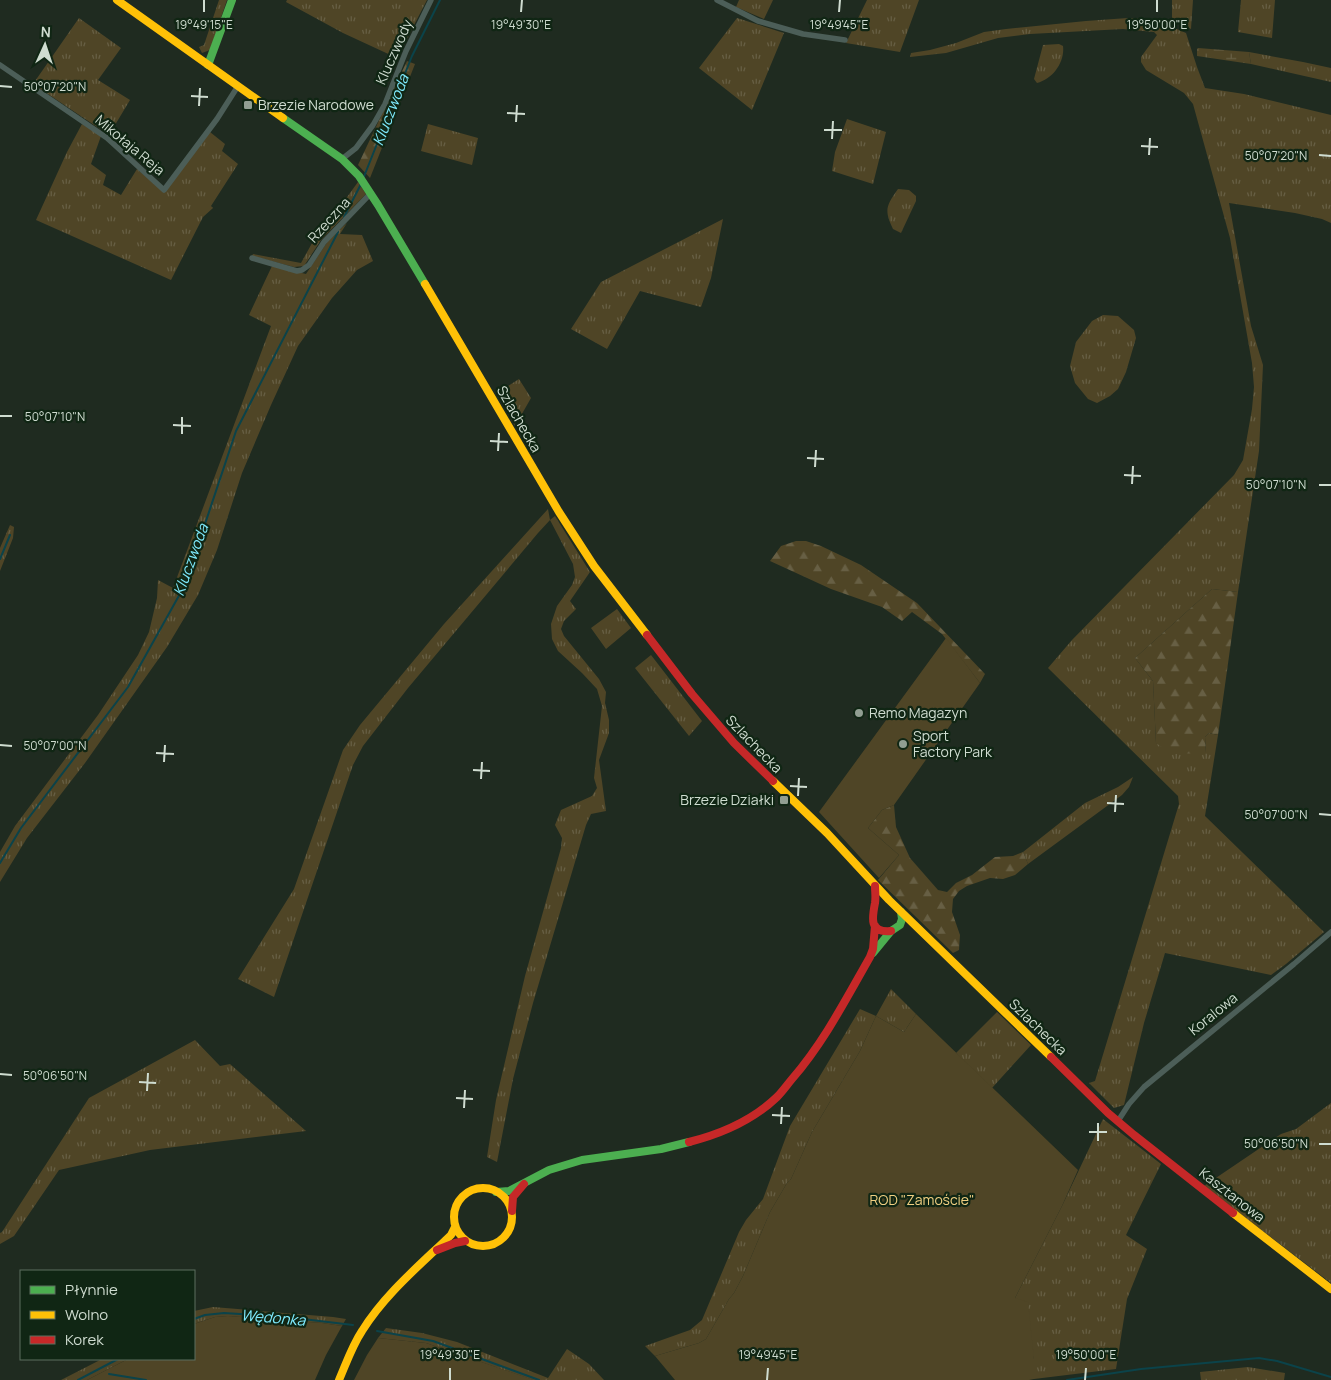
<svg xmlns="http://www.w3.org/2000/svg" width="1331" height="1380" font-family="Manrope,sans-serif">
<defs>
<pattern id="grass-tufts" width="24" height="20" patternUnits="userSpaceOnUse" patternTransform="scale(1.25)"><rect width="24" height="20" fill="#4f4526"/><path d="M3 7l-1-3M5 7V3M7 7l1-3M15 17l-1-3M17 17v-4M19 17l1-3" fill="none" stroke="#675f44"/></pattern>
<pattern id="forest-firs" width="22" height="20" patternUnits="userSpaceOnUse" patternTransform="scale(1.25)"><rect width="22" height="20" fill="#4f4526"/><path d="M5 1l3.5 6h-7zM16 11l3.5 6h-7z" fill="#675f44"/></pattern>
<pattern id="wetland-marsh" width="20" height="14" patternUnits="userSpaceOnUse" patternTransform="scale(1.25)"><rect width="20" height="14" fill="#4f4526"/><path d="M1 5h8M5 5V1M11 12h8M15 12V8" fill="none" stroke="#675f44"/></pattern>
</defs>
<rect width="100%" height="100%" fill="#1f2b20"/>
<path fill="url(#grass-tufts)" d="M219,0h8l-17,50 -8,3 -3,-6 5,-2z
M287,0h140l-30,58 -54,-25 -57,-31z
M739,0h34l-9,19 -28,-12z
M867,0h52l-19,52 -54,-9z
M1172,0h21l-2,29 -19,-10z
M1241,0h34l-3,38 -34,-6z
M79,18l42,30 -23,32 32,20 -21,35 -76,-51z
M737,18l47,15 -32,77 -53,-42z
M1128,18l26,1 32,14 11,34 8,21 39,6 87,21v108l-9,-4 -27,-6 -66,-10 22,123 12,39 -4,86 -21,141 -26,-3 -77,69 18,23 3,62 50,10 -1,-16 4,-4 9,2 -13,81 119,116 -38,32 -15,11 -106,-22 -21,70 -20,82 -10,3 -25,-25 6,-2 84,-277 -1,-8 -130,-128 24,-28 162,-165 9,-15 9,-51 2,-22 -2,-24 -22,-125 -37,-134 -9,-11 -38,-23 -5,-8v-5l16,-22 -3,-3 -31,-3 -93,5 -32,4 -52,15 -36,4 1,-4 19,-3 26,-7 28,-11 22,-3 80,-8z
M1059,44l4,2c2,16 -10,33 -26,37l-3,-4 9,-34z
M1249,52l54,10 28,6v14l-80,-18z
M847,119l39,13 -13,52 -41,-13 3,-19z
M82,124l19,12 -10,28 15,11 -3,10 18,10 16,-26 26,22 47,-59 15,12 -3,7 16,13 -27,42 2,2 -10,9 -32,63 -135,-60 31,-68z
M428,124l50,14 -6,27 -51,-14z
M358,182l8,12 -45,46 -17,26 -10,1 -42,-11 1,-2 48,9 15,-27 2,1z
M898,189l11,1 7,6v5l-15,32 -8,-4c-9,-19 -7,-23 5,-40z
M723,219l-12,59 -10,29 -61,-16 -33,58 -36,-20 30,-47z
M347,223l-7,11 22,1 11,26 -16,9 -25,28 -34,48 -27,59 -29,68 -25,77 -19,45 -31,52 -82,116 -58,75 -27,44v-30l15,-26 83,-111 40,-60 11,-23 8,-34 1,-18 15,8 98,-262 -22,-11 23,-49 34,8 24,-36z
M1103,315l15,1 16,14 2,8 -10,34 -8,17 -8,7 -13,7 -9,-4 -13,-16 -5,-17 6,-24 16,-21z
M519,379l12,19 -16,28 -17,-30 4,-6z
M548,509l2,11 5,-4 35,56 -20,29 6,8 -12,12 -3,8 3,7 35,43 7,13 -1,11 4,17v13l-10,27 7,51 -15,3 -5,11 -53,178 -20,76 -16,83 -10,-5 9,-57 29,-124 36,-128 1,-10 -7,-13 6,-15 31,-14 5,-8 -3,-10 8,-72 -5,-17 -15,-16 -24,-22 -6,-12 -1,-15 6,-18 15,-21 3,-8 -2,-13 -23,-44 -12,13 -130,155 -45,58 -10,19 -79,232 -36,-18 56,-90 49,-139 17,-25 84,-101z
M10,525l4,2 -1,11 -13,33v-23z
M617,609l14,19 -25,21 -15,-21z
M651,655l51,66 -13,15 -54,-68z
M1133,777l-4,10 -7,8 -94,69 -5,-12 62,-49 33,-16z
M891,989l25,25 -12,18 -28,-16 -16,35 -48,81 -21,47 -4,4 -17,29 -27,64 -9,17 -5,6 -23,40 -7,4 -44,13 -10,-10 45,-16 12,-10 37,-88 7,-12 17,-21 27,-73 70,-117 16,7z
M997,1012l34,33 -39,43 -36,-35z
M195,1040l25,26 10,-2 76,67 -156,19 -91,20 -45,66 -14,8v-11l2,-1 87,-134z
M1331,1103v180l-127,-97 77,-52 15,-5z
M1103,1119l58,45 -35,71 21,14 -20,50 -11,70 -82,10v-20l-19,-61 47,-92z
M213,1307l120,10 13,2 -4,7 -20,-3 -94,-7 -13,1 -21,7v-13z
M386,1328l36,5 35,9 91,36 19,-29 22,15 15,16h-71l-107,-37 -48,-5z
M102,1359h26l-41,21h-26z
M1248,1367l37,6 -1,7h-83l-1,-8z"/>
<path fill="url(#forest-firs)" d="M407,61l8,3 -45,114 -12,-13z
M796,541h10l15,5 40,19 56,38 68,71 -5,9 -38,-49 -30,-22 -10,9 -20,-14 -51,-18 -61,-28 11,-15z
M1212,589l26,3 -20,143 -9,-2 -4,4 1,16 -34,1 -16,-11 -3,-62 -18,-23z
M894,805l2,22 14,31 28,32 9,2 9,-9 16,-8 23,-18 18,-1 10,-4 5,12 -13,11 -12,4 -13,-1 -23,8 -8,5 -6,8 -1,13 8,23 -1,15 -6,3 -75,-73 21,-25 -31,-27 14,-18z"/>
<path fill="url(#wetland-marsh)" d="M1198,48l51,4 2,12 -54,-8v-7z"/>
<path fill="#4f4526" d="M946,638l34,45 -86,122 -12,5 -14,18 31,27 -20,23 -60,-66z
M916,1014l162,156 -16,36 -47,92 13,4 6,57v20l-5,1h-354l-20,-24 44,-13 7,-4 23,-40 5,-6 9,-17 27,-64 17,-29 4,-4 21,-47 48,-81 16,-35 28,16z
M228,1316l94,7 20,3 -16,29 -11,25h-228l41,-21h66v-35l21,-7z
M378,1338l48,5 108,37h-180l13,-25z"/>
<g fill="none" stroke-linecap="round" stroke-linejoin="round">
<path stroke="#0b434a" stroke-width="2" d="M363,179l49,-123 28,-56
M344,217l17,-33
M0,559l10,-24
M0,863l21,-35 107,-141 53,-95 9,-23 46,-138 102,-199
M194,1319l11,-4 19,-2 62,4 67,8
M377,1331l56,10 106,39
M109,1374l37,6
M78,1380l40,-21
M1067,1380l74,-11 118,-11 18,3 54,16"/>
<path stroke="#4c5e58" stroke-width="5.5" d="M717,0l41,21 45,13 42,6
M0,65l107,73 57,52 53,-71 21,-33
M342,159l14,-11 17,-23 12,-21 21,-53 25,-51
M252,258l45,13 5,-1 7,-5 15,-23 47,-49
M1118,1121l11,-17 15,-17 150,-123 37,-32"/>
<path stroke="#4caf50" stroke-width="8" d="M208,65l24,-65
M283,118l59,41 17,17 19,29 47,79
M873,953l18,-22 9,-6 2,-6 -1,-7
M496,1192l13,-1 40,-21 33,-10 79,-11 28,-7"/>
<path stroke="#ffc107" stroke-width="8" d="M117,0l166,118
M425,284l134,228 35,54 53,69
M773,781l54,52 62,67 162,157
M454 1217a29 29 0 1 1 58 0a29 29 0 1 1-58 0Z
M1233,1213l98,76
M339,1380c7,-16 13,-34 23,-49 23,-37 58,-66 89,-96l4,-8"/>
<path stroke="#c62828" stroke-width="8" d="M647,635l45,59 42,49 39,38
M875,886c0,6 1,11 0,17 -3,15 -6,30 16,28
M1051,1057l57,56 26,22 99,78
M689,1142c32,-8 64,-22 88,-45 5,-5 10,-12 15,-18 32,-37 54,-80 78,-122l3,-8 2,-23
M512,1211l1,-14 11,-13
M437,1250l18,-7 10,-2"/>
</g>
<path fill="none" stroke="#cfdcd0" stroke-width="2" d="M204,12v-12M521,12l1,-12M839,12l1,-12M1157,12v-12M0,86l12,1M191,96l17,1M199,106l1,-18M507,113l18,1M516,122l1,-17M824,130h18M832,139l1,-18M1141,146l17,1M1149,155l1,-17M1319,155l12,1M0,416h12M173,425l18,1M182,434v-17M490,441l18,1M498,451l1,-18M807,458l17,1M815,467l1,-17M1124,475l17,1M1132,484l1,-18M1319,485h12M0,745l12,1M156,753l18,1M164,762l1,-17M473,770l17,1M481,779l1,-17M790,786l17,1M798,796l1,-18M1107,803l17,1M1115,812l1,-17M1319,814l12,1M0,1074l12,1M139,1082l17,1M147,1091l1,-18M456,1098l17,1M464,1108l1,-18M772,1115l18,1M781,1124l1,-17M1089,1132h18M1098,1141v-18M1319,1144h12M450,1380v-12M767,1380l1,-12M1085,1380l1,-12"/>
<g fill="#919e92" stroke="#102614" stroke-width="2">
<rect x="243" y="100" width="10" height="10" rx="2.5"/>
<circle cx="859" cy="713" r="5"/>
<circle cx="903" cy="744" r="5"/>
<rect x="779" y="795" width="10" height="10" rx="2.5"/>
</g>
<g text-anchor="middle" stroke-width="4.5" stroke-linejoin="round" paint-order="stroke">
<g font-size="14" fill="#cfdcd0" stroke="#102614">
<text transform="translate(394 52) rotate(-66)" y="5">Kluczwody</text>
<text transform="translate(130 145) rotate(40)" y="5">Mikołaja Reja</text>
<text transform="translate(329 220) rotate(-48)" y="5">Rzeczna</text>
<text transform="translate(519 419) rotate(60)" y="5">Szlachecka</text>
<text transform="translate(754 744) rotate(46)" y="5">Szlachecka</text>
<text transform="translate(1213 1014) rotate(-39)" y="5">Koralowa</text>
<text transform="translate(1038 1027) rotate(44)" y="5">Szlachecka</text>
<text transform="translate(1232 1195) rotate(38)" y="5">Kasztanowa</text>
</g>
<g font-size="14" fill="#cfdcd0" stroke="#102614" text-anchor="start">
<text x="258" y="110">Brzezie Narodowe</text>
<text x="869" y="718">Remo Magazyn</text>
<text x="913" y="741">Sport<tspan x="913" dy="16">Factory Park</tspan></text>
<text x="774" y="805" text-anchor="end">Brzezie Działki</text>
</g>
<g font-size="14" fill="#f0cf82" stroke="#102614">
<text x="922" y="1205">ROD "Zamoście"</text>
</g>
<g font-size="15" font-style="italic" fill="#7febfe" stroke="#102614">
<text transform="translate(391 110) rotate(-69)" y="5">Kluczwoda</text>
<text transform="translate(191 560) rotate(-70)" y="5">Kluczwoda</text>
<text transform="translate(273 1318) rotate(5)" y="5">Wędonka</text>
</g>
</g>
<g font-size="12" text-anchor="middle" fill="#cfdcd0" stroke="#102614" stroke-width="4.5" stroke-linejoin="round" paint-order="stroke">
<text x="204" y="29">19°49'15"E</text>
<text x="521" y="29">19°49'30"E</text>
<text x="839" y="29">19°49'45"E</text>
<text x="1157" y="29">19°50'00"E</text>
<text x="55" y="91">50°07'20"N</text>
<text x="1276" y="160">50°07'20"N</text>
<text x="55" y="421">50°07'10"N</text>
<text x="1276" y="489">50°07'10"N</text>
<text x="55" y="750">50°07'00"N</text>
<text x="1276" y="819">50°07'00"N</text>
<text x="55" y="1080">50°06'50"N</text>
<text x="1276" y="1148">50°06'50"N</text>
<text x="450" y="1359">19°49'30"E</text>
<text x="768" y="1359">19°49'45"E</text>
<text x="1086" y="1359">19°50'00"E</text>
</g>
<rect x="20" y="1270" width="175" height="90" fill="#102614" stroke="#5c6f5f"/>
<rect x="30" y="1286" width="25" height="8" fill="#4caf50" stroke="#5c6f5f"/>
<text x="65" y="1295" font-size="15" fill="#cfdcd0">Płynnie</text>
<rect x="30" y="1311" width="25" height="8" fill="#ffc107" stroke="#5c6f5f"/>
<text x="65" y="1320" font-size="15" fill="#cfdcd0">Wolno</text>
<rect x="30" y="1336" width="25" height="8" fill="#c62828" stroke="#5c6f5f"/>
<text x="65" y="1345" font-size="15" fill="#cfdcd0">Korek</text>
<g transform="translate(45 45) rotate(3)" stroke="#102614" stroke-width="4" paint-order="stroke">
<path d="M0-4L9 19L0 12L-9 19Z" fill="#cfdcd0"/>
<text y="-8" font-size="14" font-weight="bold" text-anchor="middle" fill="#cfdcd0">N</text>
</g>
</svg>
